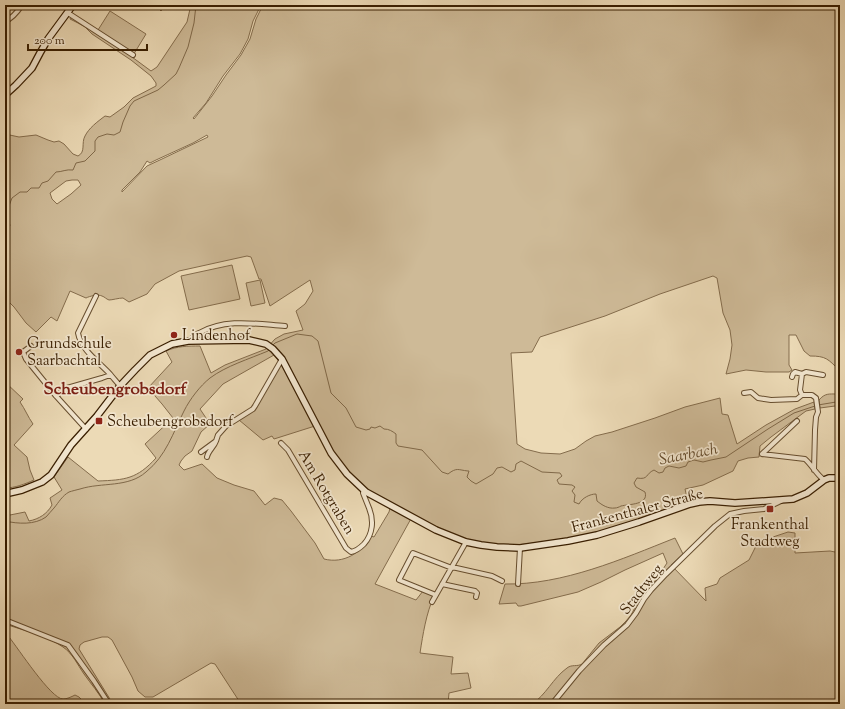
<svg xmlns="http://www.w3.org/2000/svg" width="845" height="709" font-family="'Sorts Mill Goudy',serif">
<rect width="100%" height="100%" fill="#ecdab6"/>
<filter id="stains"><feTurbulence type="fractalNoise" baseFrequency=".005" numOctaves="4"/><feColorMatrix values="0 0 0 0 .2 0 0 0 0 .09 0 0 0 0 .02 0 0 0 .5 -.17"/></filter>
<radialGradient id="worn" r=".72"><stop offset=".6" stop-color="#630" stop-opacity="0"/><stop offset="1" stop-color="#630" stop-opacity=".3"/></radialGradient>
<path fill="#ceba97" stroke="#846c4c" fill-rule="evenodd" d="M152,5h109l-8,16 -5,18 -8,15 -17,22 -17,27 -13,15 1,1 18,-23 14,-21 15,-20 9,-16 6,-20 7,-14h577v379l-2,-3 -2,-2 3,-9c-11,-11 -13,-14 -29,-14l-6,-5 -8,-16h-7v30l3,5 -3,2h-23l-20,-2 -20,4 4,-15 2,-14 -2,-15 -7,-17 -6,-35 -4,-2 -53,18 -55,22 -65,21 -8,15 -21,1 6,91 8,5 16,4 19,1 15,-5 11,-8 9,-5 17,-4 43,-14 30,-11 35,-9 2,16 6,1 9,29 29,-19 29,-16 19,-7 1,7 -9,2 -35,26 -11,9 -1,11 -11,1 -10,3 -5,10 -30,14 -18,4 3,13c-25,9 -50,19 -75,26 -23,8 -48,11 -72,14 -20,3 -40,5 -60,1 -24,-5 -46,-17 -68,-28l-38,69 41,16 7,-9 11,5c-8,18 -11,38 -14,57l33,4 -2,17 17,-1 3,15 -22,5 -1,11h-207l-26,-40 -4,-1 -58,34h-8l-7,-6 -6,-14 -20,-37 -4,-3h-6l-18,5 -4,3 -1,4 34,55h-8c-6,-11 -14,-20 -21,-30 -7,-10 -11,-20 -21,-27 -16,-11 -37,-16 -55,-22l-3,1v-110l20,-4 4,9c10,-2 18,-7 23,-16l-2,-7 12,-8 -8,-13 14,-20 30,24c27,-1 39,-2 58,-23l-11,-14 28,-26 -11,-14 -14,-16 24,-26 -6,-11c11,-5 22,-5 34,-5l11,27 14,-8 41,-16 9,-10 9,-5 19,-4 -7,-19 9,-7 8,-13 -3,-11 -40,26 -9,-27h-2l-8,-22 -4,-1 -68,15 -24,13 -8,10 -18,8 -6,-4c-4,0 -11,2 -14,2 -3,-1 -4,-3 -7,-4 -4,-2 -12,0 -16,2l-16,-7 -13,30 -6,-4 -15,15 -10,-9 -12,-16 -9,-9v-164l14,3 17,-2 12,5 6,2 5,-1 5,3 9,10 5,2c8,-4 3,-13 7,-20 4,-8 12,-14 20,-20l5,1 14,-10 9,-9 23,-12v-3l-5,-7 -20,-16 -39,-26 -7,-7 -7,-4 -8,-4 2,-5 26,16 12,-19 36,23 -14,23 19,14 6,-4 30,-45 3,-13 -25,-3 -4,5 -5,-5zM207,135l1,2 -46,22 -15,7 -25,26v-2l18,-18 7,-11 3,2 6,-3 37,-17zM72,180h6l3,5 -10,9 -14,10 -5,-5 -2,-6 16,-12zM274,355l7,9 -25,44 -17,12 24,20 9,-4 2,3 41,-13c10,21 20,43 38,57 12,9 25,17 37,25l-1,4 -15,25 -3,-1c-10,17 -27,28 -47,23l-9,-16 -24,-32 -9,-11 -8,-2 -9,7 -11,-14 -20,-6 -17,-7 -15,-14 -18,6 -5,-5 2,-4 4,-5 7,-5 9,-19 9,-8 -10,-15 23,-25z
M232,265l8,34 -51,11 -8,-34z
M260,280l5,23 -14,3 -5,-23z
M5,382l18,17 -3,3c5,7 8,15 13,22l-19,21 13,12 3,13 4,10c-9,4 -19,8 -29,8z
M840,387v21l-5,-2 -15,2 -1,-8c6,-7 10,-6 18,-6z
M788,532l7,1v20l35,-2 10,2v151h-308c14,-9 21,-26 35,-36 5,-4 10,-1 15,-4l17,-21 21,-16 6,-6 5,-6 7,-13 13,-17 14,-15 -2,-1 4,-6 -4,-10 -38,17 -24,12 -23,10 -57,14h-3l-2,-3 -17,1 6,-20c58,1 117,-25 170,-46l8,16 -12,11 35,36 -1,-13 12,-4 3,-6 29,-18 9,-18z
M5,630l4,7c9,11 42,62 54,62 4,0 8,-2 12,-4l4,2 5,5 13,2h-92z"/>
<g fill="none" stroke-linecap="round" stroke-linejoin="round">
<path stroke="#806848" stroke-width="1" d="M5,231l4,-3 1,-3c-6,-8 -1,-19 2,-27l8,-6h7l4,-4h8l3,-5 6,-2 8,-9c6,0 10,-3 17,-2l3,-7 9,-2 10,-10v-10l3,-4 9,-3 7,1 6,-3 3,-10 7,-16 4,-5 24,-11 6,-5 12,-11 3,-6 9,-21 6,-24 2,-18
M272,346l3,-3 22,-9 15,2 6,5 13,52 15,15 10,19 10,3 4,-1 1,-2 4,1 5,-2 4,3c5,0 8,2 12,5v9l2,3 24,4 20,22 6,2c9,-7 10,-4 20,-3h1l-2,6 4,4 5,3 17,-10 4,-6 5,-1 9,5 4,-2 1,-6 5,-3 21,11 18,1 2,3 -5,4 2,4 13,1 3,2 -3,4 3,4 -1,7 5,2c3,-6 11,-10 17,-10l1,7c5,4 11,8 18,7 2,0 4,-1 6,-2 8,-2 28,-1 24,-14l-9,-5 -2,-4 3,-5c12,2 8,-4 17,-8l5,3 4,-1 2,-4 4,-2 10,2 7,-2 2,-4 6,-2 9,2 8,-2 15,-3 42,-28 26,-16 21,-7
M818,405l18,-3 4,2
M5,521c13,3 30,4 41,-4 3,-3 5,-6 8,-9 5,-6 8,-12 15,-16 3,-1 7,-2 11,-3 22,-7 48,-1 66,-17 20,-16 27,-39 38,-61 6,-12 16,-25 26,-33 16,-12 39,-19 58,-27l2,-2"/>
<defs>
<path id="street" d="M68,13l65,42
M5,21c7,-2 13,-10 17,-16
M5,21c2,-6 3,-10 0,-16
M96,296l-18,37c3,17 21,29 32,41 3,4 7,8 10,12
M189,341c3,-3 6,-6 10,-8 27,-15 57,-9 86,-7
M31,346l-8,6 3,7 30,37 30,33
M792,377l1,-3 2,-2 7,2 4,-2 17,3
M744,393l7,-1 7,6 13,2 26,-1 5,-4h10l4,3 2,14 -2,5 -1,13 -1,40
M802,395l-2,-5 2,-16
M56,396l11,-8 35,-10 8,-3
M281,443l7,7 58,98 5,4c5,-1 9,-4 13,-8 9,-10 10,-24 5,-36 -2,-5 -4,-10 -6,-15l1,-3
M201,452l15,-11 2,-6 8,-9 27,-17 2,-3 27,-47
M762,454l43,5c7,6 11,15 19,21
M762,454l35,-33
M207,457c1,-6 7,-10 9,-16
M452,567l40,9 10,5
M442,584l33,7 2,2 -1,4
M518,584l2,-36
M436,595l-37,-15 14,-27 39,15
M432,602l34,-60
M5,620l63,25 26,36 15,23
M552,704l27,-33 25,-26 23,-20 9,-12 8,-14 7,-9 15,-16 49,-48 15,-12 14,-3 20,-2 17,-8"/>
<path id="secondary" d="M5,95l11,-10 16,-17 8,-15 8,-14 25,-34
M5,493h4l13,-3 20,-8 9,-7 20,-30 26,-29 23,-30 15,-16 15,-15 22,-11 16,-3 61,-1 17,4 7,5 9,10 49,94 16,21 19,18 70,38 30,12 15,3 16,2 23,1 48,-7 29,-6 42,-13 51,-18 9,-2 11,-1 25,2 58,-4 14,-6 17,-13 5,-2h11"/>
</defs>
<use href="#street" stroke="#664d2e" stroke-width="6"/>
<use href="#secondary" stroke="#391e00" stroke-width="8"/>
<use href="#street" stroke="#f3e7d0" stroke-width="4"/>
<use href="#secondary" stroke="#f3e7d0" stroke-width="5.5"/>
</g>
<g fill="#8f2418" stroke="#f3e7d0" stroke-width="1.5">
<circle cx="174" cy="335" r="4"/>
<circle cx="19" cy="352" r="4"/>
<rect x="95" y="417" width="8" height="8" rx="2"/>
<rect x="766" y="505" width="8" height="8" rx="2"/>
</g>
<g text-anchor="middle" stroke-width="3.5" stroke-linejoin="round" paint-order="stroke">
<g font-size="15" fill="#391e00" stroke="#f3e7d0" text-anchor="start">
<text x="182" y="340">Lindenhof</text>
<text x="27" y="348">Grundschule<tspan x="27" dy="17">Saarbachtal</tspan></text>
<text x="107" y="426">Scheubengrobsdorf</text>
<text x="770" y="529" text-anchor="middle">Frankenthal<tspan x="770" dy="17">Stadtweg</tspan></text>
</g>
<g font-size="15" fill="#391e00" stroke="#f3e7d0">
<text transform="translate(327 492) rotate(59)" y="5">Am Rotgraben</text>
<text transform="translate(637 510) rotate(-15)" y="5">Frankenthaler Straße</text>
<text transform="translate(641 589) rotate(-52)" y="5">Stadtweg</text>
</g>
<g font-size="16" font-style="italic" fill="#62492a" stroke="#f3e7d0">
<text transform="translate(688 453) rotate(-11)" y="6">Saarbach</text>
</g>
<g font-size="17" font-weight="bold" fill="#7a1f14" stroke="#f3e7d0">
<text x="115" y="394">Scheubengrobsdorf</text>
</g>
</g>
<rect width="845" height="709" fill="none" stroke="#ecdab6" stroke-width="20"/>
<rect x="6" y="6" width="833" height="697" fill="none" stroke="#391e00" stroke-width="2"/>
<rect x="10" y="10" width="825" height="689" fill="none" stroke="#391e00"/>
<path d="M28 44v6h119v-6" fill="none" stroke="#391e00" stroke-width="2"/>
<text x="34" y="44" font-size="12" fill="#391e00" stroke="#f3e7d0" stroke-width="3" paint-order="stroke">200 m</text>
<rect width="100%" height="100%" filter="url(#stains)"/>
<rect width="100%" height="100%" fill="url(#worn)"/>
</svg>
